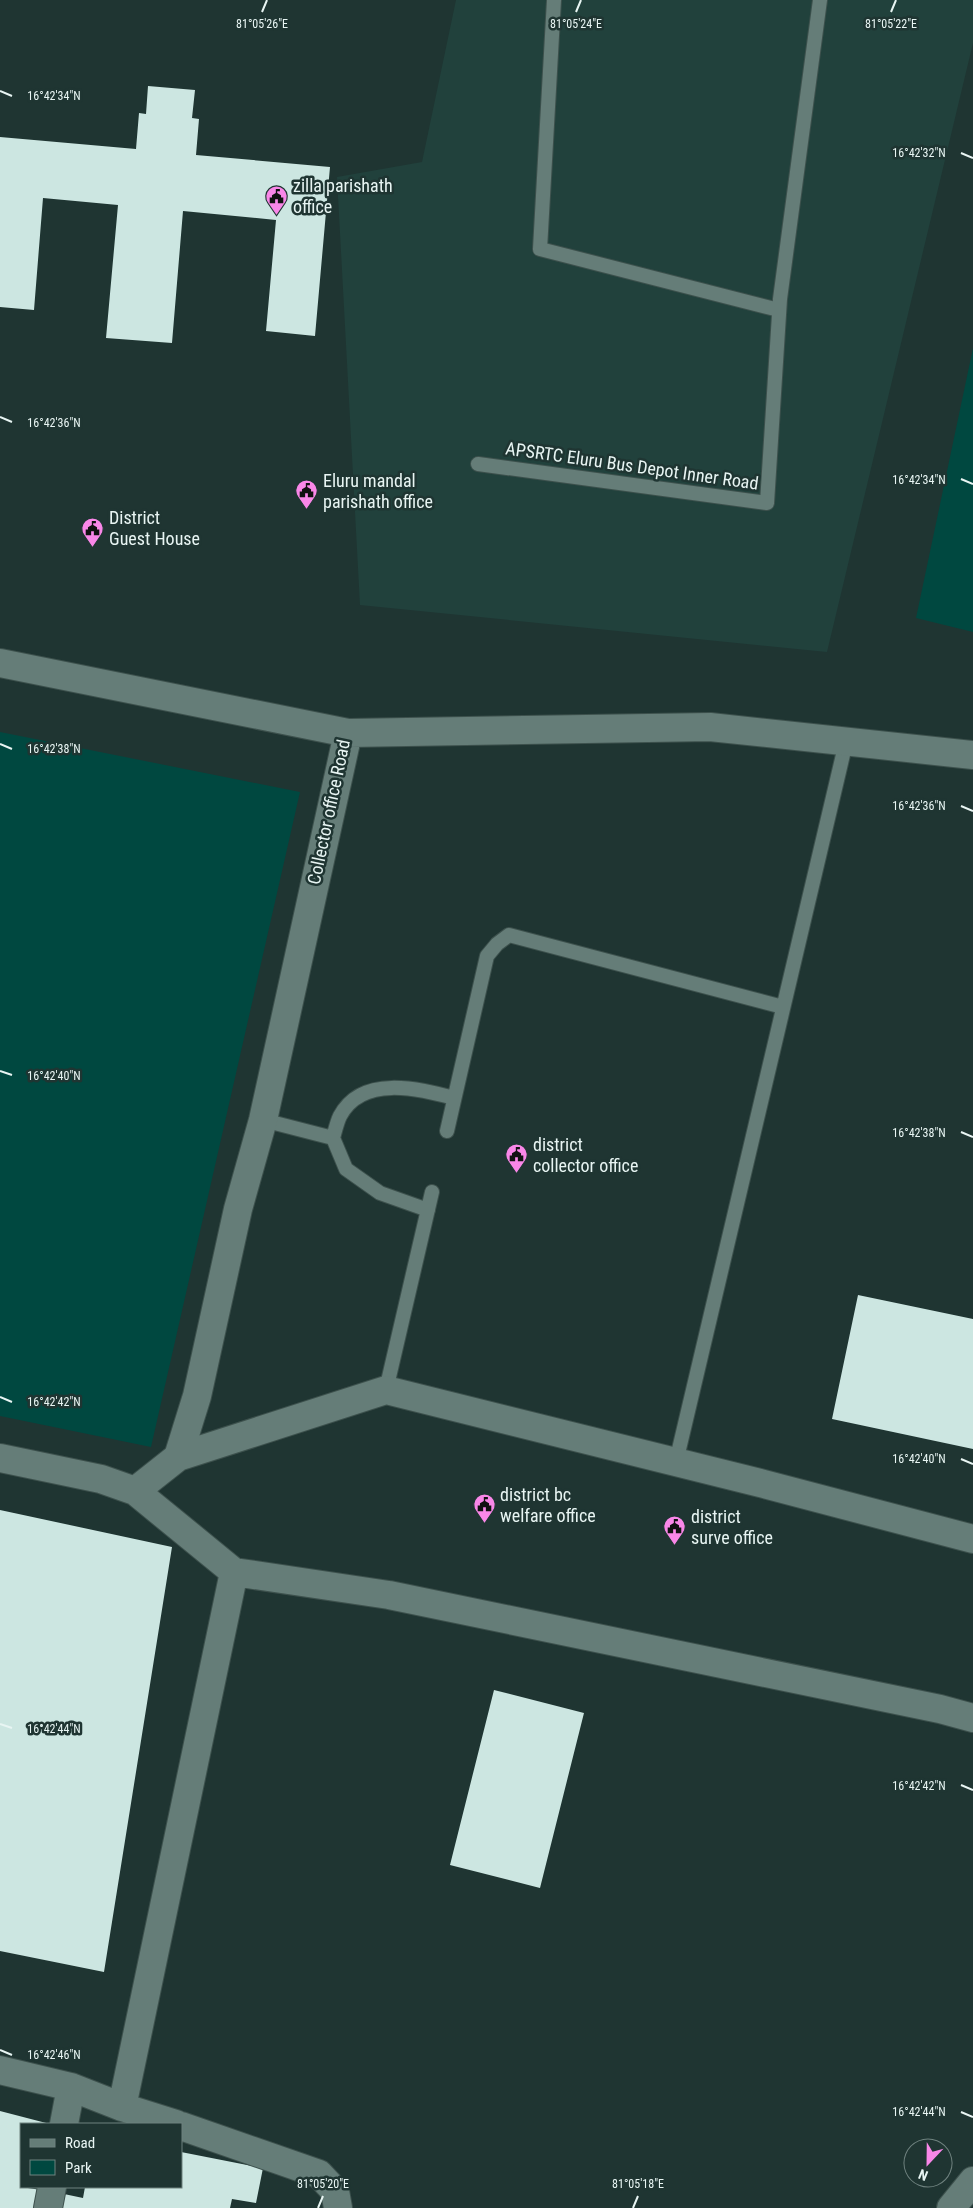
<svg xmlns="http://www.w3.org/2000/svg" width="973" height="2208" font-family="'Roboto Condensed',sans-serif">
<rect width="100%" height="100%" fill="#1f3532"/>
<path fill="#21413c" d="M456,0h517v43l-146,609 -467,-47 -23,-428 85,-15z"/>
<path fill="#004840" d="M973,348v284l-57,-14z
M0,732l300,60 -149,655 -151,-31z"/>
<path fill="#cce6e1" d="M148,86l47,4 -3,28 7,1 -3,36 134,12 -15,169 -49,-5 10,-111 -93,-9 -11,132 -66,-5 12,-133 -75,-7 -9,112 -34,-3v-170l136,12 3,-36 7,1z
M858,1295l115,24v130l-141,-30z
M0,1510l172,37 -68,425 -104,-21z
M494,1690l90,23 -44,175 -90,-23z
M0,2111l50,13h-29v63l27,4 -5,17h-43z
M181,2152l82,16 -7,35 -24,-4 -2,9h-169l3,-14 19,4 2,-11h96z"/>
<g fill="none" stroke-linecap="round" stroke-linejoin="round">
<defs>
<path id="service" d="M554,0l-14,249 239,61
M478,464l289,39 13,-204 40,-299
M263,1120l70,18
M447,1131l40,-175 10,-12 12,-9 274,72
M428,1210l-48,-17 -34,-24 -13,-31c2,-7 4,-16 7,-22 22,-42 79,-27 114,-18
M386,1390l46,-198
M676,1462l170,-720"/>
<path id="minor" d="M0,663l348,70 -85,387 -25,89 -41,187 -19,61
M348,733l362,-6 263,28
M0,1458l101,21 34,12 99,81 155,23 551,114 33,9
M135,1491l43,-34 208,-67 378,94 209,55
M0,2070l71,17 51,20 54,17
M122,2107l112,-535
M64,2124l7,-37
M181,2126l138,48 16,17 3,17
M48,2208l4,-21"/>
<path id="tertiary" d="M951,2208l22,-27"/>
</defs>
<use href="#service" stroke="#3d514d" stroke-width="16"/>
<use href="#minor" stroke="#3d514d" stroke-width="30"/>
<use href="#tertiary" stroke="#3d514d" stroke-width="30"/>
<use href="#service" stroke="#657d78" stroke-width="14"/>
<use href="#minor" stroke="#657d78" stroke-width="28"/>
<use href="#tertiary" stroke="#657d78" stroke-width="28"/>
</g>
<path fill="none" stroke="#e8f5f3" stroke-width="2" d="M262,12l5,-12M576,12l5,-12M891,12l5,-12M0,91l12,5M961,153l12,5M0,417l12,5M961,479l12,5M0,744l12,5M961,806l12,5M0,1071l12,4M961,1132l12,5M0,1397l12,5M961,1459l12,5M0,1724l12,4M961,1785l12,5M0,2050l12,5M961,2112l12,5M318,2208l5,-12M633,2208l5,-12"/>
<defs>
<symbol id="civic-pin" viewBox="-11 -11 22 30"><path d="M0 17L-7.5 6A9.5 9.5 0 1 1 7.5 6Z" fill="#f987e8" stroke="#1f3532"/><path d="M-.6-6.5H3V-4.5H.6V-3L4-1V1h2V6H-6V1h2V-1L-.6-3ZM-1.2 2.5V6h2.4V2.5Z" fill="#111"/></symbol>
</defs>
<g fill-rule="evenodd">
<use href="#civic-pin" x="264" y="184" width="25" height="34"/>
<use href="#civic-pin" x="294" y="478" width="25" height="34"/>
<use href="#civic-pin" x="80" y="516" width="25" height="34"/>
<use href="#civic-pin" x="504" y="1142" width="25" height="34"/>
<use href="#civic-pin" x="472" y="1492" width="25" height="34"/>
<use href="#civic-pin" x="662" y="1514" width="25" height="34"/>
</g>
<g text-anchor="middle" stroke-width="5" stroke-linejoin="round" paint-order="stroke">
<g font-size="18" fill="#e8f5f3" stroke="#1f3532" text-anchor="start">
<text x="293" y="192">zilla parishath<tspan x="293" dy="21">office</tspan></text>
<text x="323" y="487">Eluru mandal<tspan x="323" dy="21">parishath office</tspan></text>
<text x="109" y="524">District<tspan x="109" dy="21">Guest House</tspan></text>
<text x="533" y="1151">district<tspan x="533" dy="21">collector office</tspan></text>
<text x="500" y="1501">district bc<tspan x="500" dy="21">welfare office</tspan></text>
<text x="691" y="1523">district<tspan x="691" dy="21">surve office</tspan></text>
</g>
<g font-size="18" fill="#e8f5f3" stroke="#1f3532">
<text transform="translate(632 466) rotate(8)" y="6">APSRTC Eluru Bus Depot Inner Road</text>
<text transform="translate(329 812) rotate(-78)" y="6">Collector office Road</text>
</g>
</g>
<g font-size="12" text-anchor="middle" fill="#e8f5f3" stroke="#1f3532" stroke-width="5" stroke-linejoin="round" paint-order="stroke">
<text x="262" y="28">81°05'26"E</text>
<text x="576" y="28">81°05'24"E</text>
<text x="891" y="28">81°05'22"E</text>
<text x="54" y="100">16°42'34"N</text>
<text x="919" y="157">16°42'32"N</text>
<text x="54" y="427">16°42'36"N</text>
<text x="919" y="484">16°42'34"N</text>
<text x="54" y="753">16°42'38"N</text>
<text x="919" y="810">16°42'36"N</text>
<text x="54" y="1080">16°42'40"N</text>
<text x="919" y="1137">16°42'38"N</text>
<text x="54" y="1406">16°42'42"N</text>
<text x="919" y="1463">16°42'40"N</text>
<text x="54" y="1733">16°42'44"N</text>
<text x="919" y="1790">16°42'42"N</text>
<text x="54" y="2059">16°42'46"N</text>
<text x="919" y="2116">16°42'44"N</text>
<text x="323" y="2188">81°05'20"E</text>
<text x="638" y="2188">81°05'18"E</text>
</g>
<rect x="20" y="2123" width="162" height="65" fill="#1f3532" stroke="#6f827f"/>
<rect x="30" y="2139" width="25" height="8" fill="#657d78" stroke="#6f827f"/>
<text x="65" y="2148" font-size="15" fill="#e8f5f3">Road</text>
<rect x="30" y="2160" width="25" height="15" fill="#004840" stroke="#6f827f"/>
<text x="65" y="2173" font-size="15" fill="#e8f5f3">Park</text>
<g transform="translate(928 2163) rotate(202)"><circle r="24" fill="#1f3532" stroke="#6f827f"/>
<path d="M0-4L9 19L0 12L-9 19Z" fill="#f987e8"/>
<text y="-8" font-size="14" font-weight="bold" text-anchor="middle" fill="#e8f5f3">N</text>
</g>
</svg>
